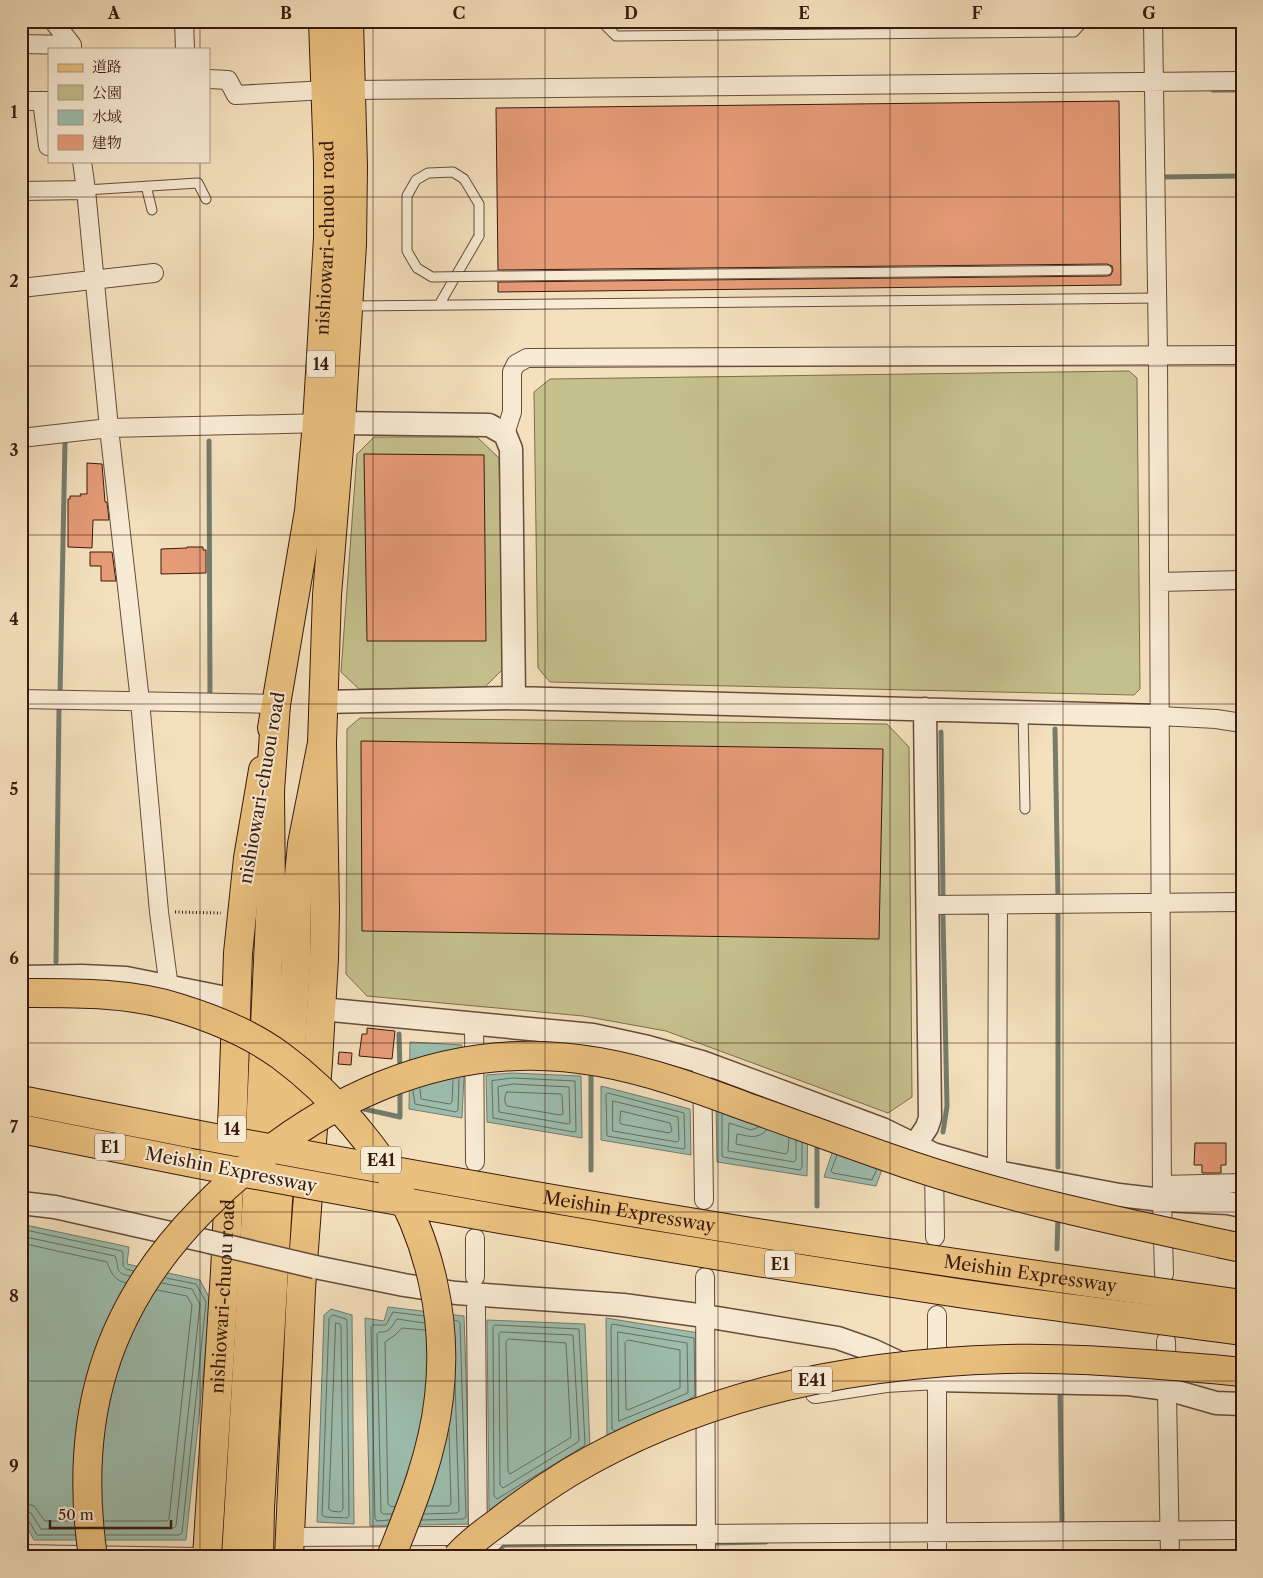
<svg xmlns="http://www.w3.org/2000/svg" width="1263" height="1578" font-family="'Libre Caslon Text','Noto Serif JP',serif">
<rect width="100%" height="100%" fill="#f4e0bd"/>
<filter id="stains"><feTurbulence type="fractalNoise" baseFrequency=".004" numOctaves="4"/><feColorMatrix values="0 0 0 0 .2 0 0 0 0 .09 0 0 0 0 .02 0 0 0 .5 -.17"/></filter>
<radialGradient id="worn" r=".72"><stop offset=".6" stop-color="#630" stop-opacity="0"/><stop offset="1" stop-color="#630" stop-opacity=".3"/></radialGradient>
<path fill="#c4c08c" stroke="#7e6d4d" d="M1129,371l8,7 3,311 -6,6 -584,-13 -12,-14 -4,-276 16,-13z
M374,437h103l22,21 4,211 -18,18 -126,2 -18,-17 16,-218z
M360,718l527,6 22,23 3,350 -24,16 -222,-82 -83,-15 -216,-20 -21,-22 1,-245z"/>
<path fill="#9cbdad" stroke="#747c6d" d="M410,1042l52,3 -1,4 3,27 -2,42 -53,-9z
M512,1073l69,3 1,62 -95,-16 -1,-47z
M601,1086l89,23 1,46 -90,-15z
M716,1105l92,13 -1,58 -90,-14z
M838,1135l50,18 -12,33 -52,-9z
M21,1224l108,23 -2,17 73,16 11,21 -25,239h-152l-13,-23z
M388,1307l76,9 7,208 -101,2 -5,-208 19,3z
M331,1309l21,6 2,209 -37,-2 7,-207z
M606,1318l93,15 1,68 -93,39z
M487,1320l98,4 5,124 -101,62z
M315,1553h43l-1,4h-42z"/>
<g fill="none" stroke-linecap="round" stroke-linejoin="round">
<path stroke="#6a6c5e" stroke-width="1" d="M513,1078l62,3 1,50 -2,1 -81,-14 -1,-37z
M513,1084l56,3 1,36 -2,1 -69,-12 -1,-25z
M420,1089l1,10 29,5 2,-2 1,-22
M413,1091l2,13 41,8 2,-2 1,-31
M507,1092l54,2 1,2 1,18 -3,1 -53,-9c-3,-3 -3,-11 0,-14z
M608,1093l76,20 1,35 -2,1 -76,-13 -1,-41z
M613,1101l65,16 1,23 -2,2 -64,-11z
M621,1111l49,12 2,8 -3,2 -48,-9 -1,-2z
M722,1114v41l1,2 77,13 2,-3v-24
M759,1127l-8,3 -22,-7 -1,28 66,11 2,-2v-20
M767,1130c-10,10 -18,6 -30,4l-1,10 50,10 2,-3 1,-13
M837,1155l-6,16 2,2 39,7 5,-11
M21,1229l101,22 1,2v13l3,3 8,2
M21,1236l94,20c5,11 -2,17 15,20
M21,1243l86,19c4,10 6,18 19,21
M333,1315l13,4 1,2 2,195 -2,2 -22,-1 -3,-2 7,-196z
M336,1323l4,1 1,2 2,183 -3,3 -9,-1 -2,-2z
M495,1325l84,4 6,115 -1,2 -87,53 -3,-3 -1,-169z
M501,1332l72,3 6,105 -1,2 -75,46 -3,-3 -1,-151z
M618,1332l69,11 1,50 -69,28z
M509,1339l57,4 5,93 -1,2 -60,36 -2,-3 -2,-129z
M628,1340l52,10v38l-52,22 -2,-1 -1,-66z
M645,1418l-30,13 -3,-2 -1,-102 1,-3 82,14 1,58 -7,4
M21,1502l13,4 11,15h29
M427,1506h22l2,-2 -2,-75
M395,1507l-5,-1 -2,-2 -3,-162 10,-7 7,-7 23,2
M21,1510l10,3 10,16h34
M392,1514h-9l-2,-2 -4,-178 2,-2c11,1 12,-5 18,-13l27,4
M424,1514l33,-1 2,-2 -4,-130
M21,1516l6,2 10,17h39
M389,1520l-12,1 -2,-3 -4,-191 2,-2h13l7,-13 31,4
M422,1520l41,-1 3,-2 -6,-194 -2,-2 -4,-1
M104,1521h63l2,-2 23,-214 -5,-9 -30,-6
M105,1529l69,-1 2,-2 24,-222 -8,-15 -30,-6
M106,1535h73l3,-2 24,-231 -10,-18 -30,-6"/>
<path stroke="#747c6d" stroke-width="5" d="M1213,90h29
M1161,177l81,-1
M209,441l1,257
M60,695l5,-254
M1055,729l3,170
M941,732l2,165
M1058,908v259
M943,916l4,190 -4,26
M56,962l3,-253
M399,1034l1,37
M364,1109l36,8v-30
M817,1140v66
M591,1170v-96
M1057,1249l1,-33
M1060,1395l2,130
M715,1543l51,-1
M490,1557l14,-12 197,-2"/>
</g>
<path fill="#e79c78" stroke="#381a0e" d="M1119,101l2,184 -623,7v-10l609,-6 4,-1 2,-5 -1,-4 -5,-2 -609,6 -2,-162z
M364,454l120,1 2,186h-119z
M87,463l15,1 3,38h2l2,18h-16l-1,28 -24,-1v-48h2v-3h11l-1,-2h7z
M187,547h16v3h3v23l-45,1v-25l26,-1z
M90,552h22l4,29h-15v-15h-11z
M361,741l522,8 -4,190 -517,-8z
M367,1028l28,3 -3,28 -33,-3 3,-22h5z
M339,1052l13,1 -1,12 -13,-1z
M1195,1143h31v22h-5v8h-19v-8h-8z"/>
<g fill="none" stroke-linecap="round" stroke-linejoin="round">
<defs>
<path id="service" d="M601,21l15,15 458,-4 10,-11
M146,186l6,24
M86,190l112,-7 8,16
M498,276l609,-6
M439,305l40,-69
M351,306l807,-8
M1023,711l2,98"/>
<path id="minor" d="M53,21l19,24v4
M184,21l1,28
M1153,21l5,334 4,845 2,74
M21,44l51,1
M209,79l19,1 8,15 90,-5
M351,90l891,-9
M21,101h28
M42,101l6,45
M82,161l4,29 23,238 31,273 19,211 10,76
M21,191l65,-1
M21,288l133,-15
M505,434l7,-22v-40l4,-8 11,-6 715,-3
M21,438l88,-10 217,-5
M1159,582l83,-2
M21,699l255,5
M1160,716l56,3 26,4
M928,905l314,-3
M474,1023l1,139
M702,1062l2,138
M934,1165l1,72
M997,1172l1,-267
M1162,1185l80,-2
M475,1277v-39
M705,1277l1,280
M476,1308l2,236
M937,1315v242
M1166,1341l4,216
M815,1394l71,-11 50,-3
M290,1537l952,-7
M21,1554l175,3
M477,1557l25,-24"/>
<path id="tertiary" d="M341,423l148,2 16,9 6,15 3,249
M323,702l191,-4 646,18
M21,977l61,-1 44,2 110,22
M321,1009l272,26 55,12 54,15 180,67 51,25 64,18 122,23 43,5 66,3 14,3
M915,1145l12,-18 3,-9 -5,-409
M21,1203l34,4 155,35
M315,1267l89,18 52,8 167,12 82,11 133,22 34,12 64,30 193,4 38,5 49,14 26,1"/>
<g id="primary">
<path id="s1" d="M272,728l37,-217 8,-88 11,-185v-75l-5,-142"/>
<path id="s2" d="M207,1557l18,-285 8,-169 5,-150 10,-95 15,-88"/>
<path d="M289,1557l12,-268 17,-227 6,-103 1,-49 -3,-167 5,-148 14,-172 11,-178 1,-79 -4,-145"/>
</g>
<path id="motorway" d="M21,1100l173,34
M21,1129l177,35
M1223,1244l19,4
M1212,1369l30,3
M236,1557l21,-362 14,-298 -1,-106 6,-87
M259,1557l1,-49 18,-307 11,-117 7,-119 1,-69 5,-52 20,-101"/>
</defs>
<use href="#service" stroke="#674c3a" stroke-width="11"/>
<use href="#minor" stroke="#674c3a" stroke-width="20"/>
<use href="#tertiary" stroke="#674c3a" stroke-width="25"/>
<use href="#primary" stroke="#381a0e" stroke-width="30"/>
<use href="#motorway" stroke="#381a0e" stroke-width="30"/>
<path stroke="#381a0e" stroke-width="3" stroke-dasharray="1 2.5" stroke-linecap="butt" d="M175,912l46,1"/>
<use href="#service" stroke="#f8ebd4" stroke-width="9"/>
<use href="#minor" stroke="#f8ebd4" stroke-width="18"/>
<use href="#tertiary" stroke="#f8ebd4" stroke-width="22"/>
<use href="#primary" stroke="#eac07e" stroke-width="28"/>
<use href="#motorway" stroke="#eac07e" stroke-width="28"/>
<defs>
<path id="service-bridge" d="M479,236v-32l-15,-25 -11,-7 -25,1 -12,7 -9,16v55l10,17 15,9 66,-1"/>
<path id="tertiary-bridge" d="M210,1242l105,25"/>
<g id="motorway-bridge">
<path d="M21,993c52,0 108,-1 158,15 36,11 72,26 102,48 27,20 51,43 73,69 13,16 27,32 37,51 39,66 57,144 48,221 -6,56 -27,108 -48,160"/>
<path id="s3" d="M194,1134c185,35 371,68 557,98 163,26 327,49 491,72"/>
<path d="M198,1164c252,48 506,91 760,129 94,14 189,25 284,38"/>
<path d="M93,1557c-20,-136 11,-247 108,-346 106,-108 244,-177 398,-149 51,9 100,27 148,45 54,19 107,39 160,57 103,35 210,57 316,80"/>
<path d="M457,1557c11,-13 26,-24 40,-34 23,-18 47,-35 73,-51 131,-78 284,-109 436,-113 69,-2 137,5 206,10"/>
</g>
</defs>
<use href="#service-bridge" stroke="#674c3a" stroke-width="11" stroke-linecap="butt"/>
<use href="#tertiary-bridge" stroke="#674c3a" stroke-width="25" stroke-linecap="butt"/>
<use href="#motorway-bridge" stroke="#381a0e" stroke-width="30" stroke-linecap="butt"/>
<use href="#service-bridge" stroke="#f8ebd4" stroke-width="9"/>
<use href="#tertiary-bridge" stroke="#f8ebd4" stroke-width="22"/>
<use href="#motorway-bridge" stroke="#eac07e" stroke-width="28"/>
</g>
<path fill="none" stroke="#381a0e" stroke-width="1" stroke-opacity="0.55" d="M200,21v28M373,21v1536M545,21v1536M718,21v1536M890,21v1536M1063,21v1536M200,161v1396M21,197h1221M21,366h1221M21,535h1221M21,704h1221M21,874h1221M21,1043h1221M21,1212h1221M21,1381h1221"/>
<g text-anchor="middle" stroke-width="4" stroke-linejoin="round" paint-order="stroke">
<g fill="#f8ebd4" stroke="#725949" stroke-width="1">
<rect x="307" y="350.5" width="28" height="27" rx="4"/>
<rect x="218" y="1115.5" width="28" height="27" rx="4"/>
<rect x="95" y="1133.5" width="30" height="27" rx="4"/>
<rect x="361" y="1146.5" width="40" height="27" rx="4"/>
<rect x="765" y="1250.5" width="30" height="27" rx="4"/>
<rect x="792" y="1366.5" width="40" height="27" rx="4"/>
</g>
<g font-size="16" font-weight="bold" fill="#381a0e">
<text x="321" y="370">14</text>
<text x="232" y="1135">14</text>
<text x="110" y="1153">E1</text>
<text x="381" y="1166">E41</text>
<text x="780" y="1270">E1</text>
<text x="812" y="1386">E41</text>
</g>
<g font-size="18" fill="#381a0e" stroke="#f8ebd4">
<text dy="6" stroke="none"><textPath href="#s1" startOffset="494">nishiowari-chuou road</textPath></text>
<text transform="translate(262 788) rotate(-80)" y="6">nishiowari-chuou road</text>
<text transform="translate(231 1170) rotate(11)" y="6">Meishin Expressway</text>
<text dy="6" stroke="none"><textPath href="#s3" startOffset="442">Meishin Expressway</textPath></text>
<text dy="6" stroke="none"><textPath href="#s3" startOffset="848">Meishin Expressway</textPath></text>
<text dy="6" stroke="none"><textPath href="#s2" startOffset="261">nishiowari-chuou road</textPath></text>
</g>
</g>
<rect width="1263" height="1578" fill="none" stroke="#f4e0bd" stroke-width="55"/>
<rect x="48" y="48" width="162" height="115" fill="#f8ebd4" stroke="#ab9785"/>
<rect x="58" y="64" width="25" height="8" fill="#eac07e" stroke="#ab9785"/>
<text x="92" y="72" font-size="15" fill="#381a0e">道路</text>
<rect x="58" y="85" width="25" height="15" fill="#c4c08c" stroke="#ab9785"/>
<text x="92" y="98" font-size="15" fill="#381a0e">公園</text>
<rect x="58" y="110" width="25" height="15" fill="#9cbdad" stroke="#ab9785"/>
<text x="92" y="122" font-size="15" fill="#381a0e">水域</text>
<rect x="58" y="135" width="25" height="15" fill="#e79c78" stroke="#ab9785"/>
<text x="92" y="148" font-size="15" fill="#381a0e">建物</text>
<path d="M50 1520v8h121v-8" fill="none" stroke="#381a0e" stroke-width="2.5"/>
<text x="58" y="1520" font-size="15" fill="#381a0e" stroke="#f8ebd4" stroke-width="4" paint-order="stroke">50 m</text>
<rect x="28" y="28" width="1208" height="1522" fill="none" stroke="#381a0e" stroke-width="2"/>
<g font-size="16" text-anchor="middle" font-weight="bold" fill="#381a0e">
<text x="114" y="19">A</text>
<text x="286" y="19">B</text>
<text x="459" y="19">C</text>
<text x="631" y="19">D</text>
<text x="804" y="19">E</text>
<text x="977" y="19">F</text>
<text x="1149" y="19">G</text>
<text x="14" y="118">1</text>
<text x="14" y="287">2</text>
<text x="14" y="456">3</text>
<text x="14" y="625">4</text>
<text x="14" y="795">5</text>
<text x="14" y="964">6</text>
<text x="14" y="1133">7</text>
<text x="14" y="1302">8</text>
<text x="14" y="1472">9</text>
</g>
<rect width="100%" height="100%" filter="url(#stains)"/>
<rect width="100%" height="100%" fill="url(#worn)"/>
</svg>
